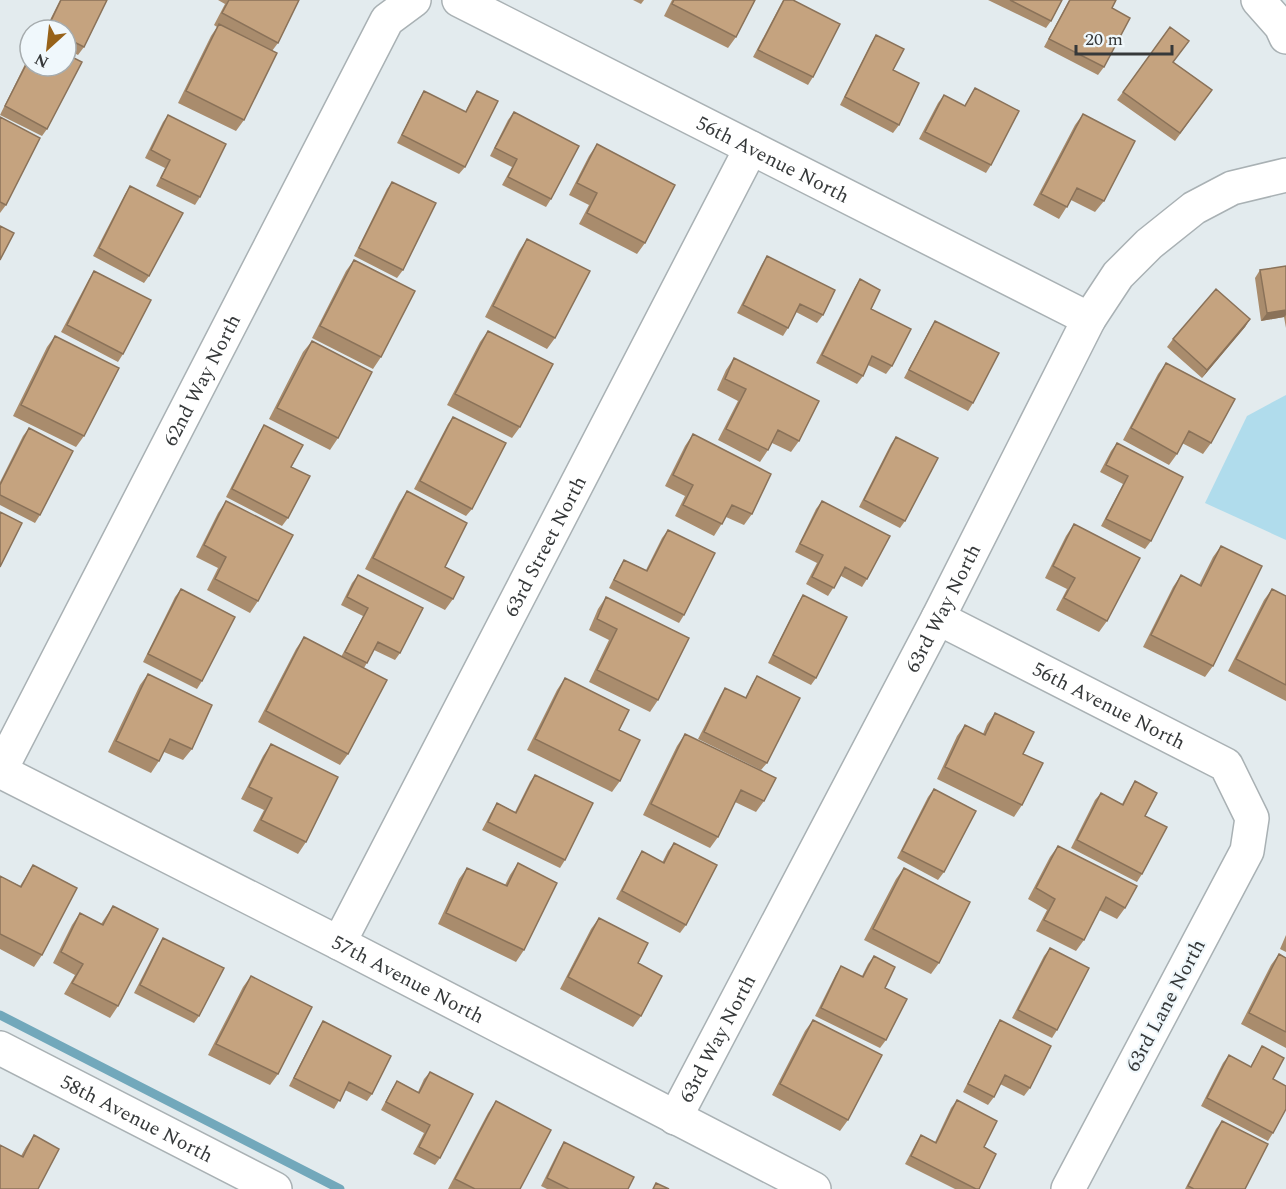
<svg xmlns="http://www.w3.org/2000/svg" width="1286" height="1189" font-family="Spectral,serif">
<rect width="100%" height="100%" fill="#e3ebee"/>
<path fill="#b0dcec" d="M1286,395v145l-81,-37 42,-87z"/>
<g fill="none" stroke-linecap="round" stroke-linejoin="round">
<path stroke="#72a8bb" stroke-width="9" d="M0,1015l340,174"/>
<defs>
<g id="minor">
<path id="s1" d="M459,0l630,319"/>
<path d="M1258,0l23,26 5,11"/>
<path id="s2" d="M938,618l288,147 26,53 -5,33 -179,338"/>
<path id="s3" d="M0,771l339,172 475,246"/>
<path id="s4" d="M0,771l387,-751 27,-20"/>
<path id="s5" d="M339,943l412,-795"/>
<path id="s6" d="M0,1048l275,141"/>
<path id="s7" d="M675,1118l263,-500 151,-299 29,-44 31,-31 45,-36 38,-20 54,-13"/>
</g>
</defs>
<use href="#minor" stroke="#a9b1b4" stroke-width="36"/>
<use href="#minor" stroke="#fff" stroke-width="33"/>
</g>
<path fill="#a98c6d" d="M60,0h47l-23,47 -6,8 -12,-6v-19h-21z
M218,0h81l-21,43 -6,8 -28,69 -8,11 -58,-28 33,-67 6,-9 -3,-2 11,-21z
M633,0h11l-3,4z
M672,0h83l-19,37 -8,11 -64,-32z
M783,0h10l20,77 -5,8 -55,-28z
M988,0h74l-11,21 -5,7z
M1069,0h47l-4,8 -8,59 -6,8 -54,-28z
M1170,27l4,36 38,27 -37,51 -58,-41z
M876,35l17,35 6,55 -6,8 -53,-28 31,-62z
M30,54v12l17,63 -5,7 -42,-21z
M975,88l16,77 -5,8 -67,-34 19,-36 6,-8 20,11z
M424,91l41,21 7,-14 5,-7 -12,76 -6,7 -62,-31 22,-44z
M514,112l37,87 -5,8 -44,-22 10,-18 -22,-11 18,-36z
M1083,114l21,87 -9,11 -24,-12 -12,19 -26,-14 42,-80z
M168,115l32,82 -5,8 -39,-19 9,-18 -20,-10 18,-36z
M0,118l6,87 -6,8z
M597,144l48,99 -8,11 -58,-30 10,-19 -20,-10 20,-39z
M392,182l11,88 -6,8 -43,-22 33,-67z
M130,186l19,90 -5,7 -51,-27 32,-62z
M527,239l28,99 -8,11 -62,-32 34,-66z
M767,256l56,59 -6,8 -21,-11 -8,16 -5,8 -46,-23 25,-49z
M354,260l27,97 -8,12 -61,-31 34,-67z
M1286,266v62l-2,-11 -23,4 -6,-43 5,-8z
M94,271l29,83 -5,8 -57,-30 28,-53z
M860,279l32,87 -6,8 -18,-9 -5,11 -6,8 -41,-21 39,-76z
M1250,319l-5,8 -43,51 -35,-31 6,-8z
M935,321l38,82 -5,8 -64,-33 26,-49z
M488,331l32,96 -8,11 -65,-33 33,-63z
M55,336l29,100 -8,11 -63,-31 34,-69z
M312,341l26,97 -8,12 -61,-31 34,-67z
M734,358l65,83 -8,11 -19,-9 -4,7 -8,12 -42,-22 20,-39 -21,-11 9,-20z
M1166,363l45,80 -8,11 -21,-11 -5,11 -8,11 -46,-25 35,-66z
M453,417l19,92 -6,7 -52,-27 34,-65z
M264,425l27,42 -3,51 -6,8 -56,-29 33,-64z
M29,428l11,87 -5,8 -35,-18v-23l23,-46z
M693,434l59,80 -8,11 -18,-8 -12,19 -39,-20 10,-20 -20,-10 20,-40z
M896,437l9,84 -5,7 -41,-21 32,-63z
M1117,443l34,98 -6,8 -44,-23 22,-42 -23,-12 11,-21z
M407,491l38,76 8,32 -8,11 -80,-41 34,-66z
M226,501l32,100 -8,12 -43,-23 11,-22 -22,-11 22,-44z
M822,501l45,78 -5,8 -21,-11 -13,20 -22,-12 11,-21 -22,-11 21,-43z
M1074,524l33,97 -8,11 -43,-22 11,-21 -22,-11 21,-42z
M668,530l16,85 -5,8 -70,-35 10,-20 5,-8 22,10 16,-32z
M1221,546l-8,120 -8,11 -62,-30 30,-60 8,-12 18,10 14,-28z
M358,575l42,78 -5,7 -21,-10 -10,18 -16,86 -8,11 -82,-43 38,-73 8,-12 37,20 22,-41 -22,-11 11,-22z
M181,589l21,92 -5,8 -54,-27 32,-65z
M1272,589l14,7v105l-58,-30 36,-71z
M803,595l13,83 -5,7 -43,-22 30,-60z
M606,597l52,103 -8,12 -61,-30 20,-42 -20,-10 9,-21z
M148,674l44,75 -9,11 -19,-8 -5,9 -8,12 -43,-21 32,-67z
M757,676l10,87 -6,7 -63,-31 22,-43 5,-8 20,10 7,-14z
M565,678l54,52 1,51 -8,11 -85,-42 30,-60z
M995,713l28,41 -1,51 -8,12 -77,-38 20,-43 8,-11 18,9 4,-10z
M685,734l79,67 -8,11 -21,-10 -17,35 -8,11 -67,-33 34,-69z
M271,744l35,98 -8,12 -45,-23 11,-21 -23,-11 22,-43z
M535,775l30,85 -5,8 -78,-38 10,-19 5,-8 18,9 15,-30z
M1135,781l10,35 -3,58 -5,8 -66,-34 24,-48 6,-7 21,11 8,-15z
M934,789l10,83 -6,8 -41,-22 31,-61z
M674,843l12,82 -6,8 -64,-34 21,-40 5,-8 20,12 6,-12z
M1058,846l67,62 -8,11 -18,-9 -15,30 -8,11 -40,-20 11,-21 -19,-11 22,-42z
M518,863l6,87 -8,12 -78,-38 21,-45 8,-11 38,17 5,-10z
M33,865l9,90 -8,12 -34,-18v-73l20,10z
M904,868l35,95 -8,11 -67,-34 32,-61z
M113,906l5,100 -8,12 -46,-24 11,-19 -22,-12 19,-38 8,-12 21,11z
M599,918l39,45 3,53 -8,11 -73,-38 31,-60z
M1286,935v17l-6,-3z
M163,938l36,78 -5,7 -60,-30 24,-47z
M1050,948l7,82 -5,8 -40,-20 32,-62z
M1279,954l7,4v90l-45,-24 30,-59z
M874,956l11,32 1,52 -6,8 -65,-32 21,-42 5,-8 21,10 6,-12z
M251,976l27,98 -8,11 -62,-30 35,-68z
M813,1020l35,100 -8,11 -68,-36 33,-64z
M1000,1020l30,68 -6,8 -24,-12 -6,13 -6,8 -25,-13 32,-64z
M323,1021l49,73 -5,7 -22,-11 -11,19 -45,-23 29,-57z
M1262,1046l11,33v54l-5,8 -67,-35 22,-43 6,-8 21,12z
M430,1072l10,86 -5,7 -22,-11 11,-21 -43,-23 11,-21 5,-8 21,11 6,-13z
M957,1100l27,47 -5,42h-24l-50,-25 11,-21 5,-8 14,7 16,-34z
M496,1101l24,88h-72l40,-76z
M1222,1121l23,68h-60l31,-60z
M34,1135l4,54 -17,-33 5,-9z
M564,1142l64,47h-81l-6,-3 18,-36z"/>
<path fill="#8a7259" d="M1286,310v5l-2,2 -23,4 6,-8z
M1250,319l-5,8 -43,51 5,-8z"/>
<path fill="#c5a37f" stroke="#8a7259" stroke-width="1.5" d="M61,0h46l-23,47 -18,-9v-8h-17l-2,-1z
M229,0h70l-21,43 -56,-30z
M674,0h81l-19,37 -64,-33z
M784,0h9l47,24 -27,53 -55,-27z
M1010,0h52l-11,21z
M1070,0h46l-4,8 18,10 -26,49 -55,-28z
M219,24l58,29 -33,67 -58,-29z
M1170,27l19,14 -16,21 39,28 -32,43 -57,-41z
M876,35l28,14 -11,21 26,13 -20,42 -54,-28z
M66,54l16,8 -35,67 -42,-23 25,-49v9h36z
M975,88l44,23 -28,54 -66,-33 19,-37 21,11z
M424,91l42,21 11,-21 21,10 -33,66 -63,-32z
M514,112l65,34 -28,53 -43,-22 9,-18 -22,-11z
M1083,114l52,27 -31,60 -27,-13 -10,19 -26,-13z
M168,115l58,29 -26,53 -39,-19 9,-18 -19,-10z
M0,117l40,21 -34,67 -6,-3z
M597,144l78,41 -30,58 -58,-30 10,-20 -20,-10z
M392,182l44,21 -33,67 -44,-22z
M130,186l53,27 -34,63 -50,-28z
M0,226l14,7 -14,27z
M527,239l63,32 -35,67 -62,-32z
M767,256l68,34 -12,25 -23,-11 -12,24 -45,-23z
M354,260l61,31 -34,66 -61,-31z
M1286,266v44l-19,3 -7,-43z
M94,271l57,29 -28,54 -56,-29z
M860,279l20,11 -9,19 40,20 -19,37 -20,-10 -9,20 -41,-21z
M1216,289l34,30 -43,51 -34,-31z
M935,321l64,32 -26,50 -64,-33z
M488,331l65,33 -33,63 -65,-33z
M55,336l64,32 -35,68 -63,-31z
M312,341l60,31 -34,66 -61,-30z
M734,358l85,43 -20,40 -21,-11 -10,20 -42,-21 20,-40 -21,-10z
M1166,363l69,36 -24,44 -22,-12 -12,23 -46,-26z
M453,417l53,26 -34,66 -52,-28z
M264,425l39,20 -12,22 19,9 -22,42 -56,-29z
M29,428l44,23 -33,64 -40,-20v-10z
M693,434l78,40 -19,40 -20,-9 -10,19 -39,-19 10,-20 -20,-10z
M896,437l42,21 -33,63 -41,-21z
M1117,443l66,34 -32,64 -45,-22 22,-43 -22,-11z
M407,491l60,32 -22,44 19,10 -11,22 -80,-41z
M226,501l67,34 -35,66 -43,-22 11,-22 -22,-12z
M822,501l68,35 -23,43 -22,-12 -11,21 -22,-11 11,-22 -23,-11z
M0,512l22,11 -22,44z
M1074,524l66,34 -33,63 -43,-23 11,-20 -22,-12z
M668,530l47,23 -31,62 -70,-35 10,-20 23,11z
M1221,546l41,20 -49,100 -62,-31 30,-60 20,11z
M358,575l65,33 -23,45 -22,-11 -11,21 -22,-11 23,-44 -21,-11z
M181,589l54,28 -33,64 -54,-27z
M1272,589l14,7v89l-50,-26z
M803,595l44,22 -31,61 -43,-23z
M606,597l83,41 -31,62 -61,-30 20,-41 -20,-10z
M304,637l83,43 -39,74 -82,-43z
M148,674l64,31 -20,44 -22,-10 -11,22 -43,-20z
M757,676l43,22 -33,65 -63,-31 21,-44 21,10z
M565,678l64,32 -10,20 21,10 -20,41 -85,-42z
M995,713l39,19 -11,22 20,9 -21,42 -77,-38 20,-42 20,10z
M685,734l91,44 -12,23 -23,-11 -23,47 -67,-33z
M271,744l67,33 -32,65 -45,-22 11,-22 -23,-11z
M535,775l58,28 -28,57 -77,-38 9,-19 19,10z
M1135,781l22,12 -12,23 22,11 -25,47 -65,-34 24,-47 22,12z
M934,789l42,22 -32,61 -42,-21z
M674,843l43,22 -31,60 -64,-34 20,-40 22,12z
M1058,846l79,40 -12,22 -19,-11 -22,43 -40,-20 11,-21 -19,-11z
M518,863l39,20 -33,67 -78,-37 21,-45 40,18z
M33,865l44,23 -35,67 -42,-21v-58l21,11z
M904,868l66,34 -31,61 -66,-34z
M113,906l45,23 -40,77 -46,-23 11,-19 -22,-12 19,-39 23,12z
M599,918l49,25 -10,20 24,13 -21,40 -73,-39z
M163,938l61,30 -25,48 -59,-31z
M1050,948l39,20 -32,62 -39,-20z
M1279,954l7,4v74l-37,-19z
M874,956l21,11 -10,21 22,11 -21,41 -65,-32 20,-42 22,11z
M251,976l61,31 -34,67 -62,-30z
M813,1020l69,35 -34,65 -68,-36z
M1000,1020l51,26 -21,42 -25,-13 -11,22 -26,-13z
M323,1021l68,35 -19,38 -23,-12 -9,19 -46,-23z
M1262,1046l22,12 -11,21 13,7v23l-13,24 -66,-35 22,-43 22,12z
M430,1072l43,22 -33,64 -21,-11 11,-22 -44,-23 11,-21 22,12z
M957,1100l40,21 -13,26 12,7 -17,35h-3l-65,-33 10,-21 15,8z
M496,1101l55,29 -31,59h-45l-20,-10z
M1222,1121l46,23 -23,45h-51l-6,-3z
M34,1135l25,14 -21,40h-38v-44l23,12z
M564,1142l70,35 -6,12h-59l-22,-11z
M656,1183l13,6h-16z"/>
<g text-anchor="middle" stroke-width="4.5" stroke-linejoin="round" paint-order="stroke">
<g font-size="20" fill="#36393a" stroke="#f0f8fc">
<text dy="7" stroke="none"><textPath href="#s1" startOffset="352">56th Avenue North</textPath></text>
<text dy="7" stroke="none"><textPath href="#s4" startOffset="440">62nd Way North</textPath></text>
<text dy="7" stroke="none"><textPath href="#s5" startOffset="447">63rd Street North</textPath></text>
<text dy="7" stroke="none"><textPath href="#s7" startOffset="576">63rd Way North</textPath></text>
<text dy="7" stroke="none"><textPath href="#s2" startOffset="192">56th Avenue North</textPath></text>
<text dy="7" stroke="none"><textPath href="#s3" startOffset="458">57th Avenue North</textPath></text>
<text transform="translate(1165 1005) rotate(-62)" y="7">63rd Lane North</text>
<text dy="7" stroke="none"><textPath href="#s7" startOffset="90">63rd Way North</textPath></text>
<text dy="7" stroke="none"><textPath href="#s6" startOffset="154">58th Avenue North</textPath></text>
</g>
</g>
<g transform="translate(48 48) rotate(207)"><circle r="28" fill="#f0f8fc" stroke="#a6acae" stroke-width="1.5"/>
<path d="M0-4.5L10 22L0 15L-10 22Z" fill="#976219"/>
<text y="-9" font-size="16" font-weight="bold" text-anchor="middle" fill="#36393a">N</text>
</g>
<path d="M1076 45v9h96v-9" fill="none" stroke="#36393a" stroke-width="3"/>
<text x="1085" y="45" font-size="18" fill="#36393a" stroke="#f0f8fc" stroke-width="4.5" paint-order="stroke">20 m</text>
</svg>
